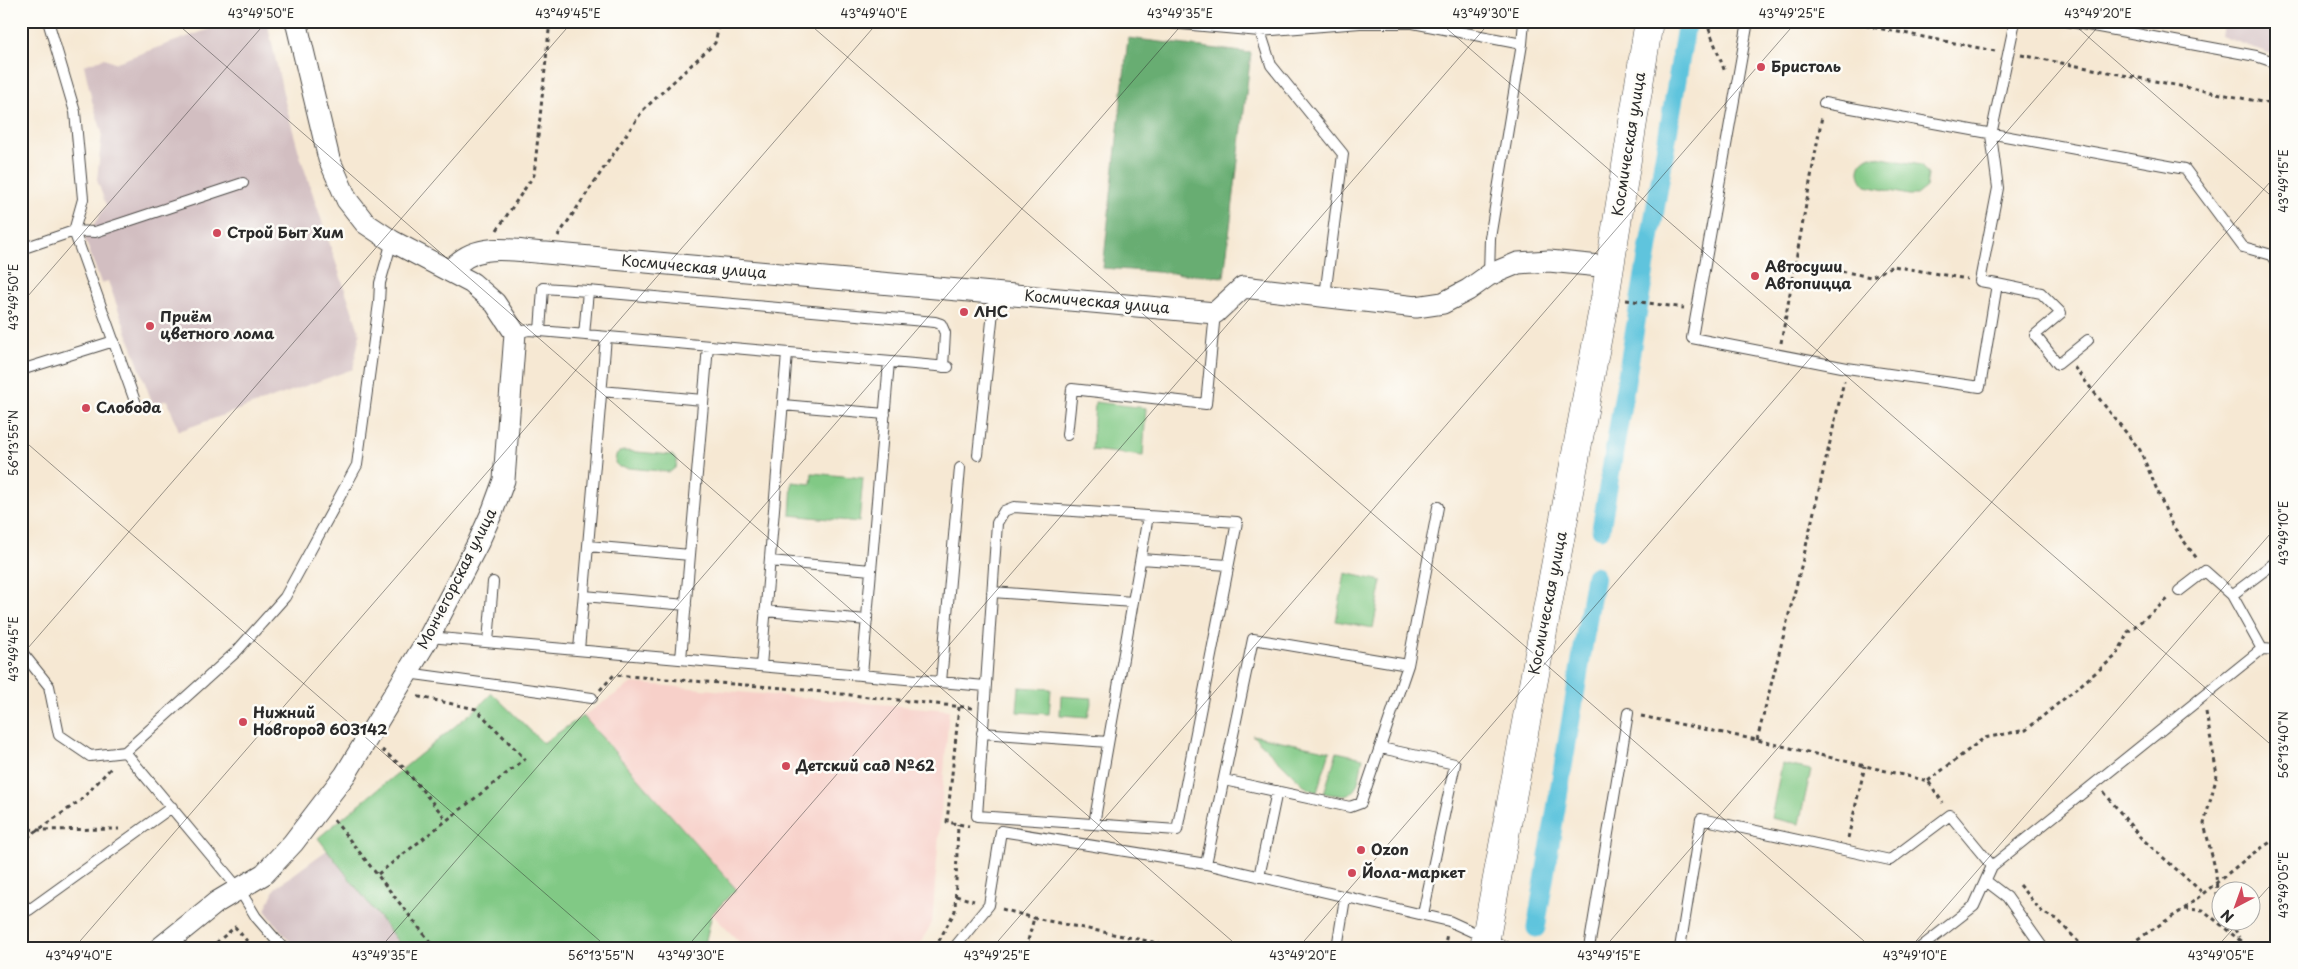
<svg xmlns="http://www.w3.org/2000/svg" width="2298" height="969" font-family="'Playpen Sans',sans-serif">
<rect width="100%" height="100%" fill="#fdfcf7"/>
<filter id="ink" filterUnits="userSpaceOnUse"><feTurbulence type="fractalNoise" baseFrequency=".02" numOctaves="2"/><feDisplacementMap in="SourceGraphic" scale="10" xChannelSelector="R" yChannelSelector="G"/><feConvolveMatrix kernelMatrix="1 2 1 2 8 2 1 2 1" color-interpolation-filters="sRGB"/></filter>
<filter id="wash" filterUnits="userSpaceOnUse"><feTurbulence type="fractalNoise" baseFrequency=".0096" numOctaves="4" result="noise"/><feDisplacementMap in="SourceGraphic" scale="20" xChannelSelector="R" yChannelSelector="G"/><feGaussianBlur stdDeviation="1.12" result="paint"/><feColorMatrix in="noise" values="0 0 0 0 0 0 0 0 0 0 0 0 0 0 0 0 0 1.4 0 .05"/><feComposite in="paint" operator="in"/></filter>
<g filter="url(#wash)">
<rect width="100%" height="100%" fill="#f6e8d3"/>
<path fill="#f7d0c9" d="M632,683l317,27 -17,213 -15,25h-172l-33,-34 24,-25 -153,-173z"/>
<path fill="#d2bec1" d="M232,21h35l18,81 15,54 60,178 -7,35 -174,62 -12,-31 -14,5 -45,-124 -7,2 -16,-44 21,-34 -9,-25 5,-48 -10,-31 -8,-36 21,-7 9,5z
M2224,21h53v35l-56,-20z
M327,850l76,98h-108l-22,-27 -8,-11 10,-22z"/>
<path fill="#81c985" stroke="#567a58" d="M1871,156l50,9 7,10 -2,12 -10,8h-7l-43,-9c-11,-11 -9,-24 5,-30z
M1095,402l51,6 -3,48 -51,-6z
M625,451l47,4 5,6 -1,6 -6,5 -51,-5 -4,-4 1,-8 3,-3z
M812,473l51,5 -4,44 -69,-7 2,-33 19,2z
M1345,573l37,8 -9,47 -37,-7z
M1019,687l32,2 -2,25 -32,-2z
M492,693l51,50 40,-27 153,173 -24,25 -7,30 -4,4h-298l-85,-110 158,-129z
M1061,696l31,2 -4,19 -28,-2z
M1252,735l78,16 -13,41 -9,-3z
M1337,752l26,6c-6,29 -4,43 -39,35z
M1782,764l29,6 -12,54 -28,-6z"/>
<path fill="#68ad72" stroke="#4a6c4e" d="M1128,38l123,15 -27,224 -121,-9z"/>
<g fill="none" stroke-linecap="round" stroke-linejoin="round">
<path stroke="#5fc4dd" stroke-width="19" d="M1601,529l86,-508
M1536,928l59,-352"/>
</g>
</g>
<g filter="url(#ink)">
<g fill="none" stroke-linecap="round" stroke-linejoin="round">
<defs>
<path id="lane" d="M48,21l27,91 8,87 -9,32 62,173
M1147,21l113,10 100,-8h53l109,21
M1748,21l-56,317 155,30 133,19 17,-103 -17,-3 18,-93 -7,-53 24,-114
M2066,21l190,35 21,7
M1260,31l11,34 72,89 -18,142
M1824,103l361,66 58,78 29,8 5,7
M21,249l53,-18 21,1 148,-49
M1489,275l1,-37 32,-194 2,-23
M1997,284l44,9 20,20 -26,22 23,29 30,-24
M540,331l3,-43 45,3 347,31 6,2 4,9 -2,34
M515,333l14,-3 419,37
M584,335l4,-44
M21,370l93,-29
M601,391l102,9
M783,405l102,9
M1067,435l5,-46 134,15 9,-91
M978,455l17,-163
M1014,507l223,15 -60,308 -200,-14 20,-293 7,-12z
M588,546l102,9
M1141,559l87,6
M770,561l101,9
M2179,591l26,-20 27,24
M992,592l141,10
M584,596l102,9
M765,611l102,9
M429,637l556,49
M488,642l5,-60
M2262,649l-30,-54 45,-34
M579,650l27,-313
M21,651l28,35 10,49 31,21 35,-4
M681,659l27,-313
M761,666l26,-313
M407,673l185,25
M862,675l27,-313
M941,682l19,-214
M982,733l126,9
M1381,748l74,16 -32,150
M1224,780l126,27 11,-4 47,-138 30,-158
M1094,824l54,-308
M1206,864l47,-225 155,26
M1259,877l18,-86
M1986,881l21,16 36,51
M21,902l8,8 143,-103
M283,948l-27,-31 -17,-28 -114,-137 111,-100 49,-55 72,-132 22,-162 1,-20 12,-42
M954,948l35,-43 12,-74 205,33 243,57 59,27
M1337,948l8,-50
M1589,948l39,-235
M1680,948l21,-129 189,41 60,-45 42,51
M1920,948l54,-42 18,-40 270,-217 15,1"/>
<path id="street" d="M451,270c25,-30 61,-19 95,-17l669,60 28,-26 173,20 27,-4 25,-13 21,-15 29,-12 31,-2 61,6
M160,948l57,-46 47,-28 29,-31 52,-68 84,-138 49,-94 15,-33 11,-30 11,-147 -20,-30 -23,-20 -80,-42 -27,-18 -18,-23 -18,-41 -33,-138"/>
<path id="secondary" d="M1484,948l121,-650 44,-277"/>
</defs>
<use href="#lane" stroke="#494744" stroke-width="12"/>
<use href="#street" stroke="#494744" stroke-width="23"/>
<use href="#secondary" stroke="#494744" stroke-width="29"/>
<path stroke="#494744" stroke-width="3" stroke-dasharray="4 4" stroke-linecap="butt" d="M1706,21l19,51
M1842,21l153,30
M2021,55l246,48 10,13
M497,230l37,-55 16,-154
M558,236l85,-126 72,-67 5,-22
M1795,262l76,15 22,-11 74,13
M1626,300l58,8
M1781,343l41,-227
M2074,367l66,83 32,75 26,35
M600,690l14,-15 171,13 188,20
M959,707l-12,115 22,4
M2206,712l11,63 -13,49 12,48 1,22 3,7
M1641,716l116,24 171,41 15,22
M1757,740l47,-185 40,-174
M382,750l21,17 43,52
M1928,781l56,-43 42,-8 91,-75 11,-23 40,-33
M2104,792l35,44 64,57
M334,820l101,128
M21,828l16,2 82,-1
M1848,838l17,-72
M21,842l60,-42 30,-32
M378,874l147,-115 -49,-50 -61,-13
M2019,885l24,28 14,6 27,29
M956,896l18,5
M1002,909l32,9 148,30
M2184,909l19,1 46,38
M2231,922l8,15
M210,948l25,-21 18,21
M935,948l20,-37 3,-87
M1026,948l8,-30
M1444,948l3,-14
M2124,948l60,-39 68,-55 25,-16"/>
<use href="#lane" stroke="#fff" stroke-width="10"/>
<use href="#street" stroke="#fff" stroke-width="21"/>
<use href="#secondary" stroke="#fff" stroke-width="28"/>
</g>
</g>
<path fill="none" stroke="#2b2b2b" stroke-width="1" stroke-opacity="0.45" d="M174,21l1066,927M806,21l1066,927M1438,21l839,729M2070,21l207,180M21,304l246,-283M21,438l587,510M21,656l552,-635M2250,908l27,-30M74,948l805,-927M380,948l805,-927M686,948l805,-927M992,948l805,-927M1298,948l805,-927M1604,948l673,-774M1910,948l367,-422M2216,948l23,-26"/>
<g fill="#d1495b" stroke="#fdfcf7" stroke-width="2">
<circle cx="1761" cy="67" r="5"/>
<circle cx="217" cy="233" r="5"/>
<circle cx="1755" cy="276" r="5"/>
<circle cx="964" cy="312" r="5"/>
<circle cx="150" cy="326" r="5"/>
<circle cx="86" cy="408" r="5"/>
<circle cx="243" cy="722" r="5"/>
<circle cx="786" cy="766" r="5"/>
<circle cx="1361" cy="850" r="5"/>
<circle cx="1352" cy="873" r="5"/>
</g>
<g text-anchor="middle" stroke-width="5" stroke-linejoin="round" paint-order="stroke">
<g font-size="15" font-weight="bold" fill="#2b2b2b" stroke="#fdfcf7" text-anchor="start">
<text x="1771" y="72">Бристоль</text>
<text x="227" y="238">Строй Быт Хим</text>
<text x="1765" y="272">Автосуши<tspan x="1765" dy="17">Автопицца</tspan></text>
<text x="974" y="317">ЛНС</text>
<text x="160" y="322">Приём<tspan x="160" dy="17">цветного лома</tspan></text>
<text x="96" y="413">Слобода</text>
<text x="253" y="718">Нижний<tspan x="253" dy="17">Новгород 603142</tspan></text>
<text x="796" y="771">Детский сад №62</text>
<text x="1371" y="855">Ozon</text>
<text x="1362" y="878">Йола-маркет</text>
</g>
<g font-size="15" fill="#2b2b2b" stroke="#fdfcf7">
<text transform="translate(1629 144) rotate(-81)" y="5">Космическая улица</text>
<text transform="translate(694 267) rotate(5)" y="5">Космическая улица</text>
<text transform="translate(1097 302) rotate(5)" y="5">Космическая улица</text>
<text transform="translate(457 579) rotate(-63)" y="5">Мончегорская улица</text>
<text transform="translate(1548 603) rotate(-79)" y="5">Космическая улица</text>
</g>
</g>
<rect width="2298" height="969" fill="none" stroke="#fdfcf7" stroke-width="55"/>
<g transform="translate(2236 906) rotate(221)"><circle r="24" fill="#fdfcf7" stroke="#a9a8a5"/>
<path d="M0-4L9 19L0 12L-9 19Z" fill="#d1495b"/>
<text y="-8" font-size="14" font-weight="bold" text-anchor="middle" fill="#2b2b2b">N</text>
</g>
<rect x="28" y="28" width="2242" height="914" fill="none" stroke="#2b2b2b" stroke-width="2"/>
<g font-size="12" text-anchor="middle" fill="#2b2b2b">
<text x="261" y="18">43°49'50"E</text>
<text x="568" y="18">43°49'45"E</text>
<text x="874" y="18">43°49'40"E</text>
<text x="1180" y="18">43°49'35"E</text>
<text x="1486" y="18">43°49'30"E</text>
<text x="1792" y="18">43°49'25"E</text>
<text x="2098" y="18">43°49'20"E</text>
<text transform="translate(2284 181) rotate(-90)" y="4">43°49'15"E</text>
<text transform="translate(14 297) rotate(-90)" y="4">43°49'50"E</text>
<text transform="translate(14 443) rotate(-90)" y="4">56°13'55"N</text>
<text transform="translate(2284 533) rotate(-90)" y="4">43°49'10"E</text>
<text transform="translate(14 649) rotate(-90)" y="4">43°49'45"E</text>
<text transform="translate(2284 745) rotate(-90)" y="4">56°13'40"N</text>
<text transform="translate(2284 885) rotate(-90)" y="4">43°49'05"E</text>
<text x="79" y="960">43°49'40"E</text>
<text x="385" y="960">43°49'35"E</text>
<text x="601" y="960">56°13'55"N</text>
<text x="691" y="960">43°49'30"E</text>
<text x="997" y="960">43°49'25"E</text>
<text x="1303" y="960">43°49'20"E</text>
<text x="1609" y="960">43°49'15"E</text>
<text x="1915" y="960">43°49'10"E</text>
<text x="2221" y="960">43°49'05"E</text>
</g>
</svg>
